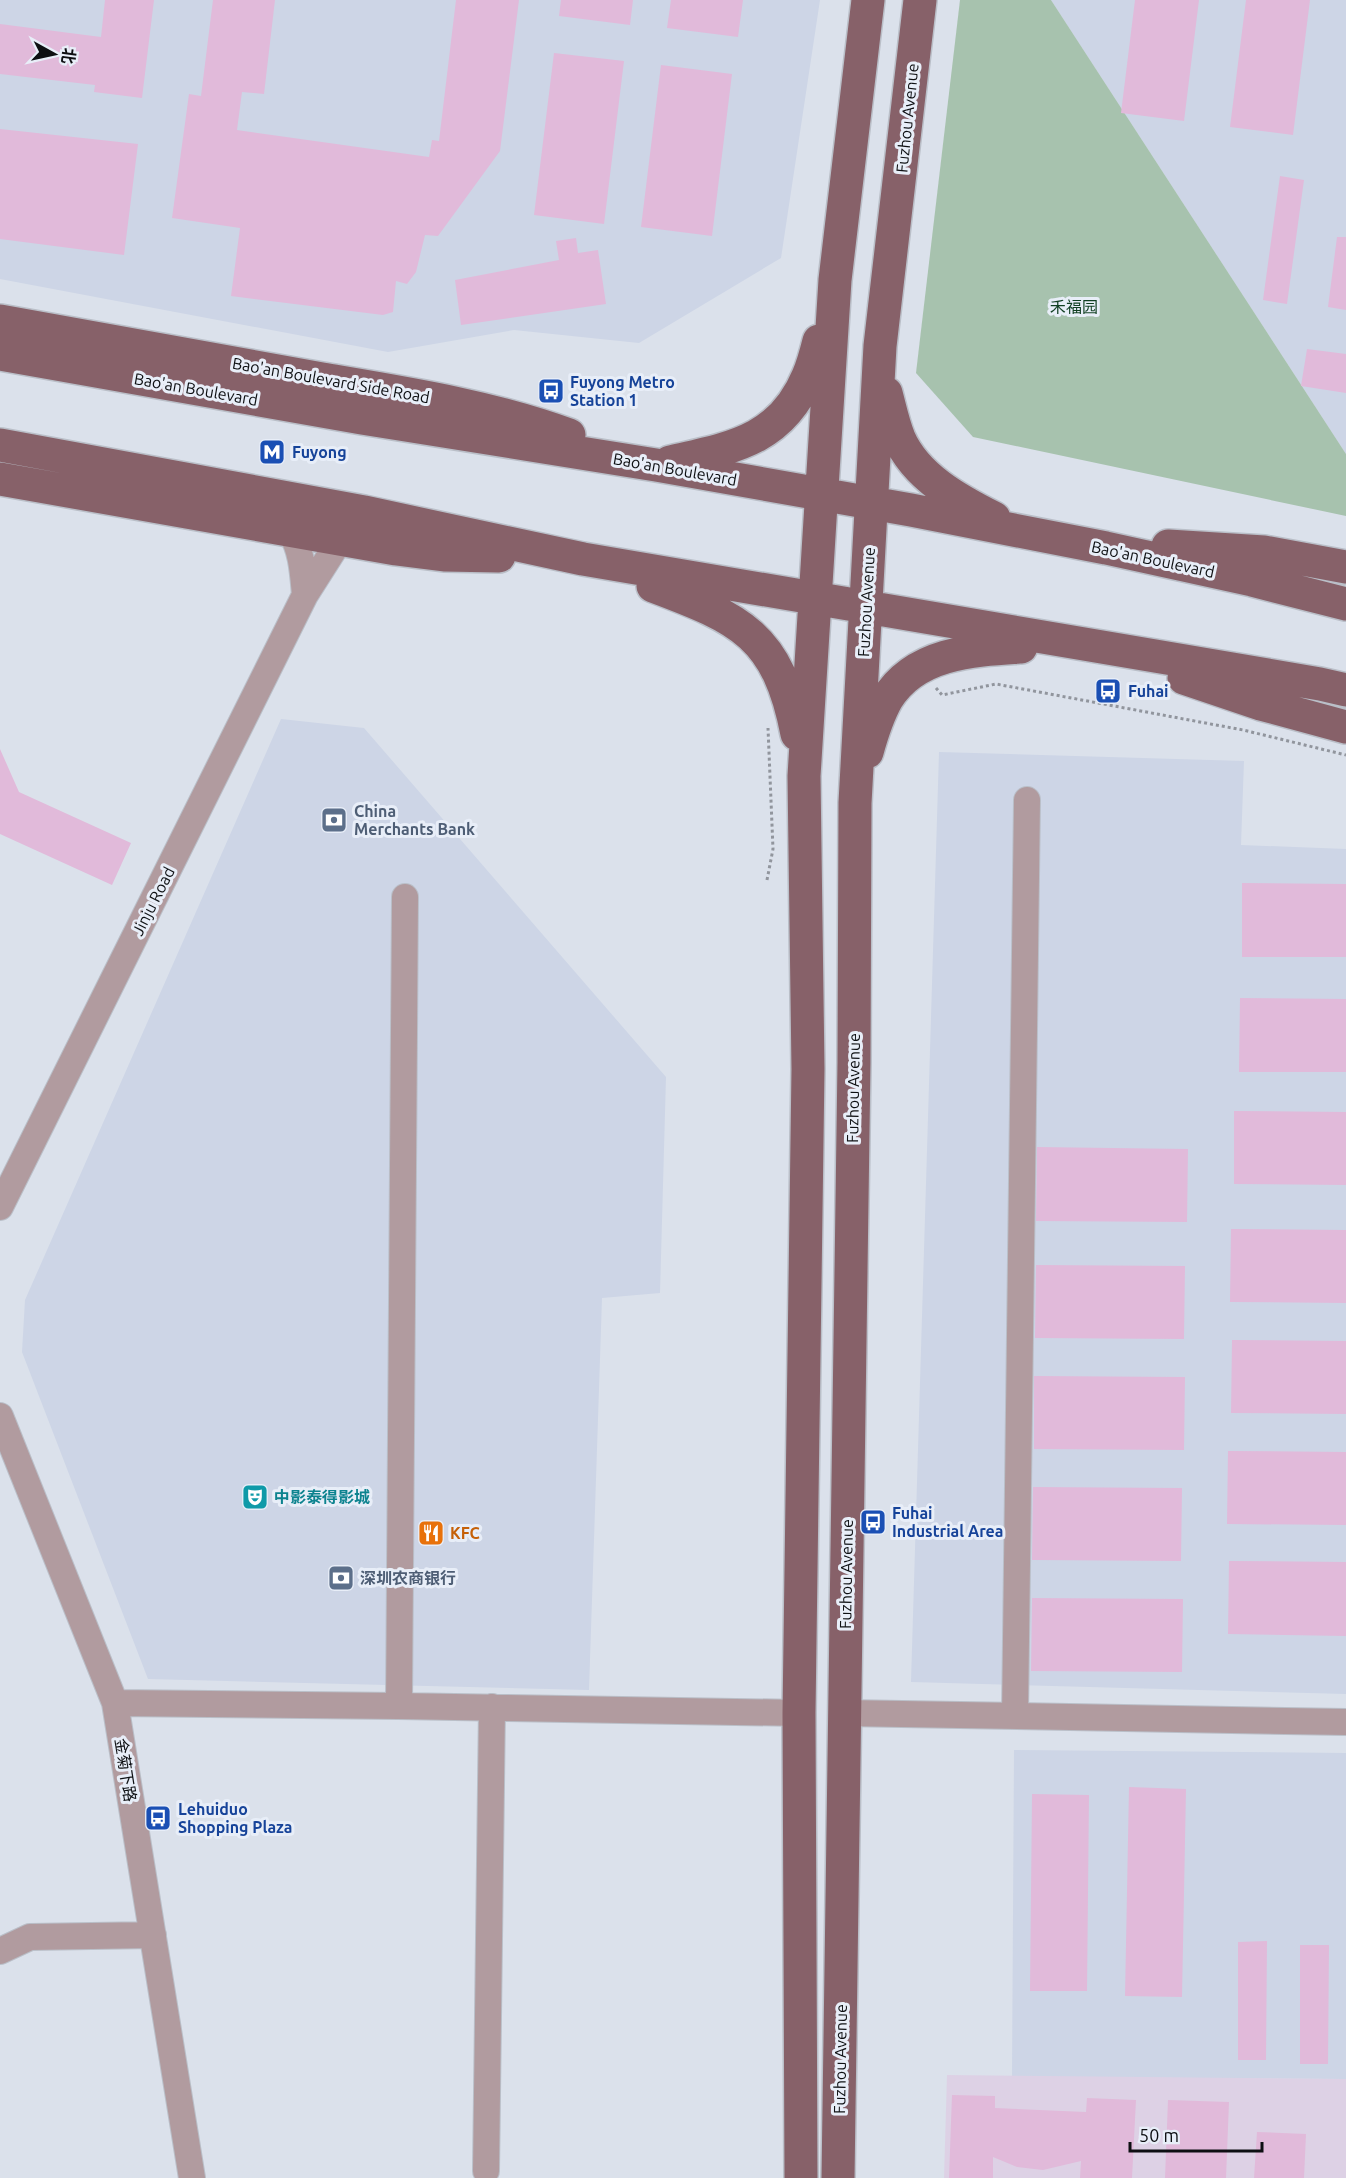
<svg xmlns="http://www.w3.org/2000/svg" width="1346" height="2178" font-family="Ubuntu,'Noto Sans SC',sans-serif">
<rect width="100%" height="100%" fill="#dbe1eb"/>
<path fill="#cdd5e6" d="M0,0h820l-39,258 -142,85 -125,-13 -126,22 -388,-73z
M1051,0h295v454z
M281,719l83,9 302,349 -6,216 -58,5 -13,392 -441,-11 -126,-327 3,-52z
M939,752l305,9 -3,84 105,4v845l-435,-12z
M1014,1750l332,3v326l-334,-2z"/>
<path fill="#ddd1e5" d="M947,2075l399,4v99h-402z"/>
<path fill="#a7c2ae" d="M960,0h91l295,454v62l-373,-79 -57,-64z"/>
<path fill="#e1bada" d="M105,0h49l-12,98 -48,-6 1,-7 -95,-11v-50l101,13z
M213,0h62l-11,94 -22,-2 -5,38 192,27 3,-17 7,1 17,-141h63l-19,151 -62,85 -13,-1 -9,37 -9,12 -11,-3 -3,31 -10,3 -152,-19 9,-68 -68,-10 17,-124 12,2z
M561,0h72l-3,25 -71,-9z
M671,0h72l-5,37 -71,-9z
M1135,0h64l-15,121 -63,-8z
M1246,0h64l-17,135 -63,-8z
M554,53l70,8 -20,163 -70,-9z
M661,65l71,9 -20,162 -71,-9z
M0,129l138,15 -14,111 -124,-16z
M1280,176l24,4 -17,124 -24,-4z
M1337,237h9v73l-18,-3z
M576,238l2,15 20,-3 8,54 -145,21 -6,-45 104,-20 -3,-19z
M1307,349l39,5v39l-45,-7z
M0,749l19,43 112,51 -19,42 -112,-51z
M1242,883l104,1v73h-104z
M1240,998l106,1v73h-107z
M1234,1111l112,1v73l-112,-1z
M1037,1147l151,2 -1,73 -151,-1z
M1231,1229l115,1v73l-116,-1z
M1036,1265l149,1 -1,73 -149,-1z
M1232,1340l114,1v73l-115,-1z
M1034,1376l151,1 -1,73 -150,-1z
M1228,1451l118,1v73l-119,-1z
M1033,1487l149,1 -1,73 -149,-1z
M1229,1561l117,1v74l-118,-2z
M1032,1598l151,1 -1,73 -151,-1z
M1129,1787l57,2 -4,208 -57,-1z
M1032,1794l57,1 -2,196h-57z
M1267,1941l-1,119h-28v-118z
M1300,1945h29l-1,119h-28z
M952,2095l43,1v12l91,4 1,-14 49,2 -4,78h-52l1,-17 -38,9 -26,-3 -24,-10v21h-44z
M1168,2100l61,2 -3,76h-61z
M1257,2132l49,2 -2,44h-50z"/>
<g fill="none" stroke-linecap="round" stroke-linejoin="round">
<defs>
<path id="minor" d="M290,531c12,19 13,42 15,64
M0,1207l305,-612 35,-55
M0,1416l115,287 77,475
M115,1703l284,3 400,7
M399,1706l6,-809
M844,1713l502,9
M1015,1716l12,-916
M0,1951l30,-14 123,-2
M486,2171l6,-464"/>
<path id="major" d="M0,321c107,19 214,38 322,58 83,14 168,27 247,56
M0,354l362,64 294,47 255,45 195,38 146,32 94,24
M886,393c4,15 7,30 13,45 17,39 59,62 95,80
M0,445l364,67 219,47 737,125 26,6
M670,462c61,-14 111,-21 138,-86 5,-11 8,-23 11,-35
M0,479l396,70 48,6 55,1
M1168,546l96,6 82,15
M653,586c88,33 125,49 144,148
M1184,678l77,26 85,23
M867,752c5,-18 11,-37 20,-53 28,-46 85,-49 134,-52
M801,2178l-2,-465 9,-644 -4,-293 31,-496 33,-280
M838,2178l16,-1116 1,-259 25,-457 40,-346"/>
</defs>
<use href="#minor" stroke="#babfc8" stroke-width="28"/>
<use href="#major" stroke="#babfc8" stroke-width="36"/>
<path stroke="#91959d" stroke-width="3" stroke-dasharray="3 3" stroke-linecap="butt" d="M936,688l6,7 54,-11 247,46 103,25
M767,880l6,-31 -5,-121"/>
<use href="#minor" stroke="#b19b9f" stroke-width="26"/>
<use href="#major" stroke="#876169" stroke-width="33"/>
</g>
<defs>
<symbol id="bus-square" viewBox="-11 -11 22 22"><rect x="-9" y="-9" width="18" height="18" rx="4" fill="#1a4fb4" stroke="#e8eef8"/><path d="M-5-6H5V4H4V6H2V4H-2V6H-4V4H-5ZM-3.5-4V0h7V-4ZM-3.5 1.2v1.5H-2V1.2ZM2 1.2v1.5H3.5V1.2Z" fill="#fff"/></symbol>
<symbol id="metro-square" viewBox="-11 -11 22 22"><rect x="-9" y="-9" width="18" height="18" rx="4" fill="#1a4fb4" stroke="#e8eef8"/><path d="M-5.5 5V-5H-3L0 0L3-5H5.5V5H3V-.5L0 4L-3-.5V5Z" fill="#fff"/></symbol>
<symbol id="bank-square" viewBox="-11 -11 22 22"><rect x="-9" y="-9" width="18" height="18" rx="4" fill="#5c6f8a" stroke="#e8eef8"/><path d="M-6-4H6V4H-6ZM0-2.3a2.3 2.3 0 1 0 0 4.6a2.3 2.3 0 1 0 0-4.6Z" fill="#fff"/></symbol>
<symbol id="theatre-square" viewBox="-11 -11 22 22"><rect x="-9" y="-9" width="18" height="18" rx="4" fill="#0f9aa8" stroke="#e8eef8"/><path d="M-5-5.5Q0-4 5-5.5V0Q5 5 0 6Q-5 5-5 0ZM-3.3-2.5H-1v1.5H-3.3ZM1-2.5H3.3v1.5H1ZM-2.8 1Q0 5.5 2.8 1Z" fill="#fff"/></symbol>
<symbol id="restaurant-square" viewBox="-11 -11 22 22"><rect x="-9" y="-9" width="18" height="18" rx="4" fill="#e8710a" stroke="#e8eef8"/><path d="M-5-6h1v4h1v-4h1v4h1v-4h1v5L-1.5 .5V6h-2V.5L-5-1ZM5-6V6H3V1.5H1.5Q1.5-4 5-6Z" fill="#fff"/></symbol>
</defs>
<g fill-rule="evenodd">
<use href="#bus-square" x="536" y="376" width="30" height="30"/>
<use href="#metro-square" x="257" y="437" width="30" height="30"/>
<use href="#bus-square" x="1093" y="676" width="30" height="30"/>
<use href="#bank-square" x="319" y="805" width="30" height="30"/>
<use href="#theatre-square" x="240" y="1482" width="30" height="30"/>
<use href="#bus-square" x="858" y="1507" width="30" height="30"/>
<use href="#restaurant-square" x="416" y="1518" width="30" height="30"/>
<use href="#bank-square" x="326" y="1563" width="30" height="30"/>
<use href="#bus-square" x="143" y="1803" width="30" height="30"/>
</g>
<g text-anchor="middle" stroke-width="6" stroke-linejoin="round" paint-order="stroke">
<g font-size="16" fill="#0d0f12" stroke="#e8eef8">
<text transform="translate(907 118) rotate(-84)" y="6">Fuzhou Avenue</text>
<text transform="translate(331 380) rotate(10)" y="6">Bao'an Boulevard Side Road</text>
<text transform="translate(196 389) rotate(10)" y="6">Bao'an Boulevard</text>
<text transform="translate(675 469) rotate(10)" y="6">Bao'an Boulevard</text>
<text transform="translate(1153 559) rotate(12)" y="6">Bao'an Boulevard</text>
<text transform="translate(866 602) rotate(-87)" y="6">Fuzhou Avenue</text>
<text transform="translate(153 901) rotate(-63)" y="6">Jinju Road</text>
<text transform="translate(853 1088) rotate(-89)" y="6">Fuzhou Avenue</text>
<text transform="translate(846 1574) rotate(-89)" y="6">Fuzhou Avenue</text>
<text transform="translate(126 1770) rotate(81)" y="6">金菊下路</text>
<text transform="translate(840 2059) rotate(-89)" y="6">Fuzhou Avenue</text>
</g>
<g font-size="16" fill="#103f22" stroke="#e8eef8">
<text x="1074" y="313">禾福园</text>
</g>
<g font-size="16" font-weight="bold" fill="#164399" stroke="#e8eef8" text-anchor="start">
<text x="570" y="388">Fuyong Metro<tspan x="570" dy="18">Station 1</tspan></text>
<text x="292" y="458">Fuyong</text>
<text x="1128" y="697">Fuhai</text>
<text x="892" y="1519">Fuhai<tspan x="892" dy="18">Industrial Area</tspan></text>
<text x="178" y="1815">Lehuiduo<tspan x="178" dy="18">Shopping Plaza</tspan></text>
</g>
<g font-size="16" font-weight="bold" fill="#4e5e75" stroke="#e8eef8" text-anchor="start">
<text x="354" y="817">China<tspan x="354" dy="18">Merchants Bank</tspan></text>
<text x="360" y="1584">深圳农商银行</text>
</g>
<g font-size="16" font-weight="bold" fill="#0d838f" stroke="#e8eef8" text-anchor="start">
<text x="274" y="1503">中影泰得影城</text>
</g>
<g font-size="16" font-weight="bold" fill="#c56008" stroke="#e8eef8" text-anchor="start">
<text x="450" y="1539">KFC</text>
</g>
</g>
<g transform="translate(54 54) rotate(98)" stroke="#e8eef8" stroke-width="4.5" paint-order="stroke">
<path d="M0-4.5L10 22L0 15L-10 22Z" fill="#0d0f12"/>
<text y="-9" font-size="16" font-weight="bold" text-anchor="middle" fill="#0d0f12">北</text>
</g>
<path d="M1130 2142v9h132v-9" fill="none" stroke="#0d0f12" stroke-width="3"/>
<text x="1139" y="2142" font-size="18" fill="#0d0f12" stroke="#e8eef8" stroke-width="4.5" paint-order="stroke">50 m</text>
</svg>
